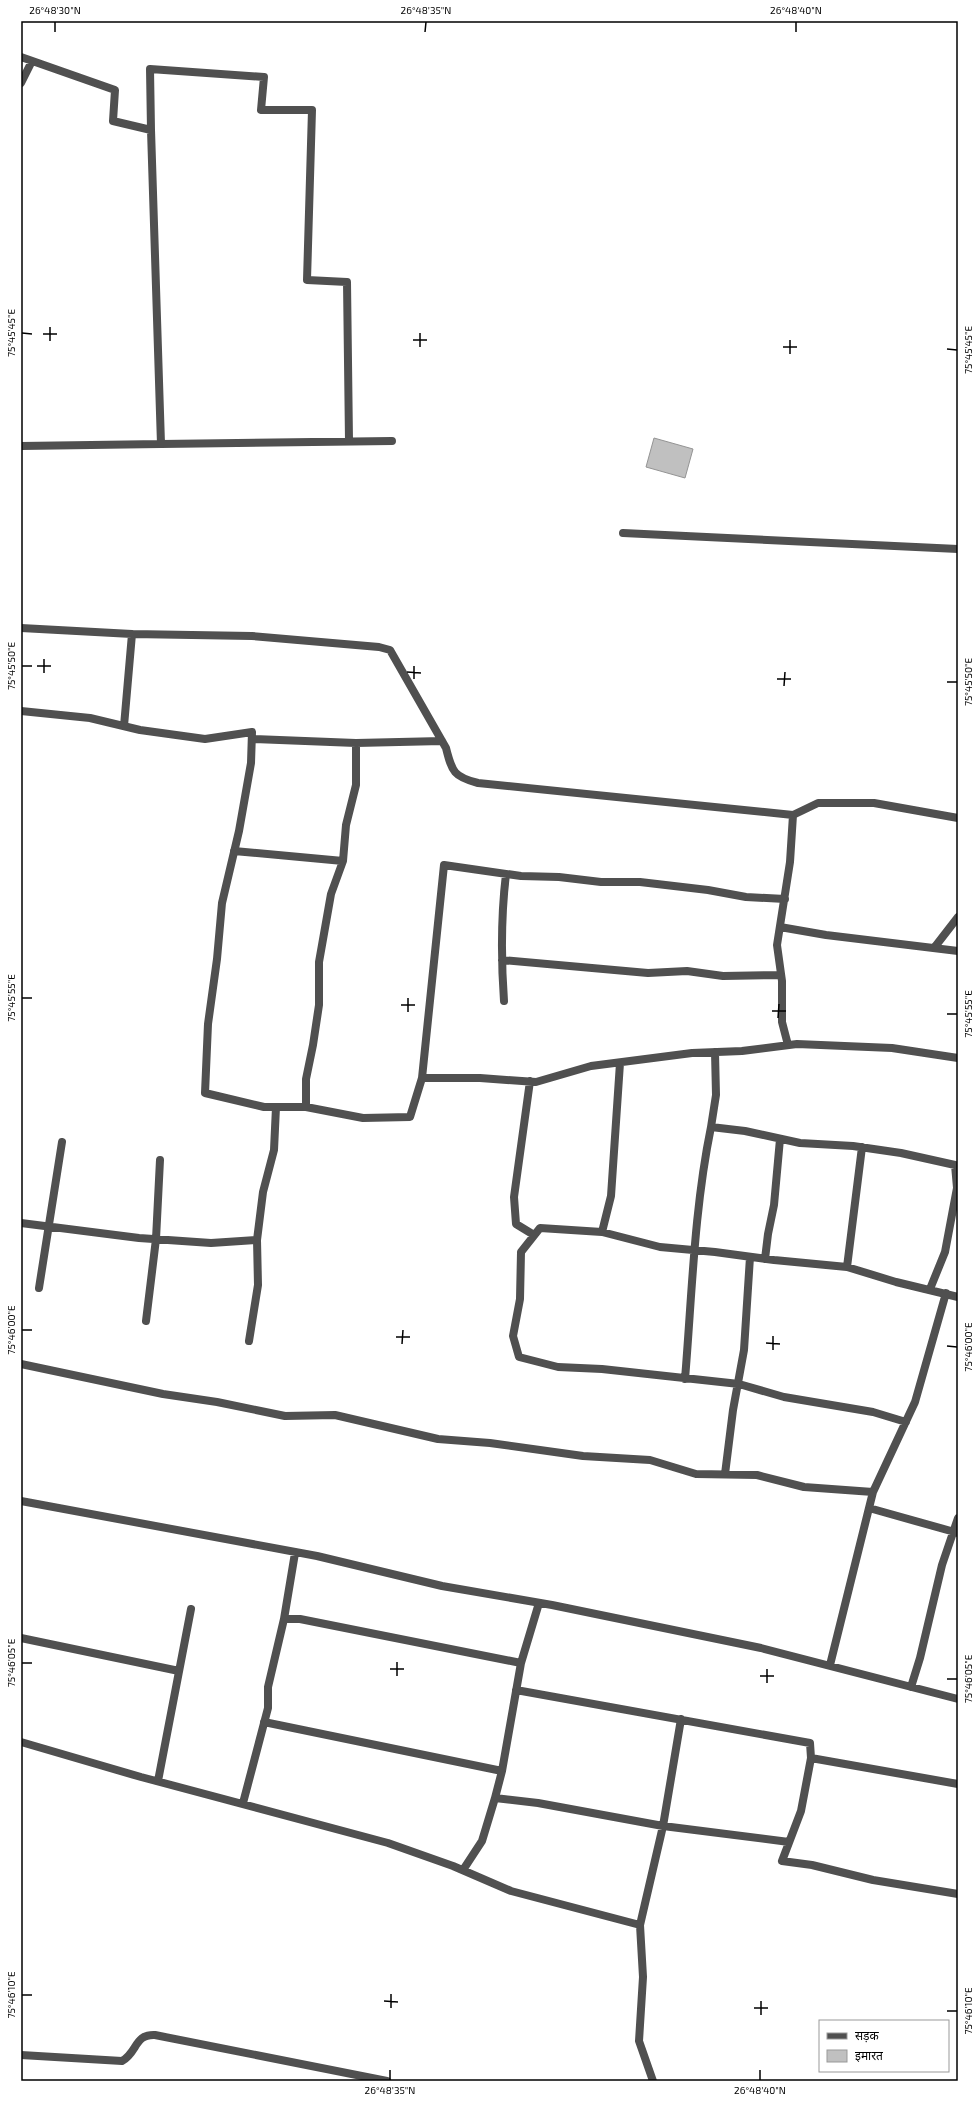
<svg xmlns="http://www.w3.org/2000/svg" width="979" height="2102" font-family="'Exo 2','Noto Sans Devanagari',sans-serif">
<rect width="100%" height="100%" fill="#fff"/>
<path fill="#c0c0c0" stroke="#949494" d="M654,438l39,11 -8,29 -39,-11z"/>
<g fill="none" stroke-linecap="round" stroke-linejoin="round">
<path stroke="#505050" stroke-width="8" d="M21,57l94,33 -2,31 38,9 10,314 231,-3
M21,83l11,-22
M151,130l-1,-61 114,8 -3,33h51l-5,170 40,2 2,159
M21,446l140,-2
M623,533l335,16
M21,628l111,6
M21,711l69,7 50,12 65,9 47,-7 -1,31 -12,68 -17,72 -5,56 -9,65 -3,69 59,14h42l57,11 47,-1 12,-39h58l56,4 55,-16 101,-13 50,-2 55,-7 95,4 66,10
M124,726l8,-92 120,2 127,11 11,3 56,98c6,24 8,29 32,35l315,32
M252,739l104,4 86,-2
M234,851l109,10
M780,927l46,8 132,16
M934,948l24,-31
M502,960l146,13 39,-2 36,5 58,-1
M504,1001c-3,-42 -3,-85 2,-127
M788,1045l-6,-23v-41l-5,-36 13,-83 3,-47 25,-12h56l84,15
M422,1078l22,-213 77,11 38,1 42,5h39l68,8 38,7 39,2
M530,1081l-16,116 2,27 18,11
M306,1107v-28l7,-34 6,-40v-43l12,-68 12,-33 3,-36 10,-40v-42
M711,1127l5,-32 -1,-43
M21,1223l118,15 72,5 46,-3
M602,1232l9,-36 9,-133
M765,1259l3,-25 6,-29 6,-66
M847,1267l15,-120
M39,1288l23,-146
M146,1321l10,-82 4,-79
M249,1341l9,-56 -1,-45 6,-48 11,-42 2,-43
M21,1364l142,30 54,8 68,14 50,-1 103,24 52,4 93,13 67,4 46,14 61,1 47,12 69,5 -4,16 89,25
M685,1379c7,-84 9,-169 26,-252l34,4 55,12 53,3 48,7 54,12 2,23 -12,64 -15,37
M906,1422l-33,-10 -89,-15 -45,-13 -137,-15 -44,-2 -39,-10 -6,-21 7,-37 1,-47 19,-24 62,4 58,15 55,5 59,8 73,7 49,15 62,15
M725,1474l8,-64 11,-60 6,-93
M873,1492l42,-90 31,-109
M21,1501l296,55 125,30 110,19 209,43 197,51
M539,1603l-18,60 -19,108 -7,27 43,5 125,23 126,16
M284,1619h16l221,44
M21,1638l158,33
M830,1665l39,-157
M911,1687l9,-29 22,-93 16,-47
M516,1690l294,53 1,15
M264,1722l238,49
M21,1742l120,35 247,66 65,23 58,25 129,34 3,52 -4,64 14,40
M158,1781l33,-172
M958,1784l-147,-26 -10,53 -19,50 30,4 61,15 85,14
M243,1803l25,-95v-21l16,-68 11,-66
M463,1870l19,-29 13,-43
M640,1925l23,-99 18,-107
M21,2055l101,6c16,-9 12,-27 33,-26l232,46"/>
</g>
<path fill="none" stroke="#000" stroke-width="1.5" d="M55,32v-10M425,32l1,-10M796,32v-10M22,333l10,1M43,334h14M413,340h14M50,341v-14M420,347v-14M783,347h14M947,349l10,1M790,354v-14M22,666h10M37,666h14M407,672l14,1M44,673v-14M414,679v-13M777,679h14M947,682h10M784,686l1,-14M22,998h10M401,1005h14M772,1011h14M408,1012v-14M947,1014h10M778,1018l1,-14M22,1330h10M396,1337h14M766,1343l14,1M402,1344l1,-14M947,1346l10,1M773,1350v-14M22,1663h10M390,1669h14M397,1676v-14M760,1676h14M947,1679h10M767,1683v-14M22,1995h10M384,2001l14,1M391,2008v-14M754,2008h14M947,2011h10M761,2015v-14M390,2080v-10M760,2080v-10"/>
<rect width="979" height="2102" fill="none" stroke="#ffffff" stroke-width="44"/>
<rect x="819" y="2020" width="130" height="52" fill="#ffffff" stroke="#999999"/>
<rect x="827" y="2033" width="20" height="6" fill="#505050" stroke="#999999"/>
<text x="855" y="2040" font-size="12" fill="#000000">सड़क</text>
<rect x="827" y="2050" width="20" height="12" fill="#c0c0c0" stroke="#999999"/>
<text x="855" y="2060" font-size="12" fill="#000000">इमारत</text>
<rect x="22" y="22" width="935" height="2058" fill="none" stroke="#000" stroke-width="1.5"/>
<g font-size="10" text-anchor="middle" fill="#000">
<text x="55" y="14">26°48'30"N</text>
<text x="426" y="14">26°48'35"N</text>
<text x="796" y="14">26°48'40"N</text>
<text transform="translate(11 333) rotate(-90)" y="4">75°45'45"E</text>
<text transform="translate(968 350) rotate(-90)" y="4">75°45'45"E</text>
<text transform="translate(11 666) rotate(-90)" y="4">75°45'50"E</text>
<text transform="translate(968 682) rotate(-90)" y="4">75°45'50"E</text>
<text transform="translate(11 998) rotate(-90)" y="4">75°45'55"E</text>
<text transform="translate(968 1014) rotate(-90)" y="4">75°45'55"E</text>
<text transform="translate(11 1330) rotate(-90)" y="4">75°46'00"E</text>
<text transform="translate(968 1347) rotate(-90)" y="4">75°46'00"E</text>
<text transform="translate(11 1663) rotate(-90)" y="4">75°46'05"E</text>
<text transform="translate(968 1679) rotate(-90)" y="4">75°46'05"E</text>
<text transform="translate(11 1995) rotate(-90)" y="4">75°46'10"E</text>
<text transform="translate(968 2011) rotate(-90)" y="4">75°46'10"E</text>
<text x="390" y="2094">26°48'35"N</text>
<text x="760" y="2094">26°48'40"N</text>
</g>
</svg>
